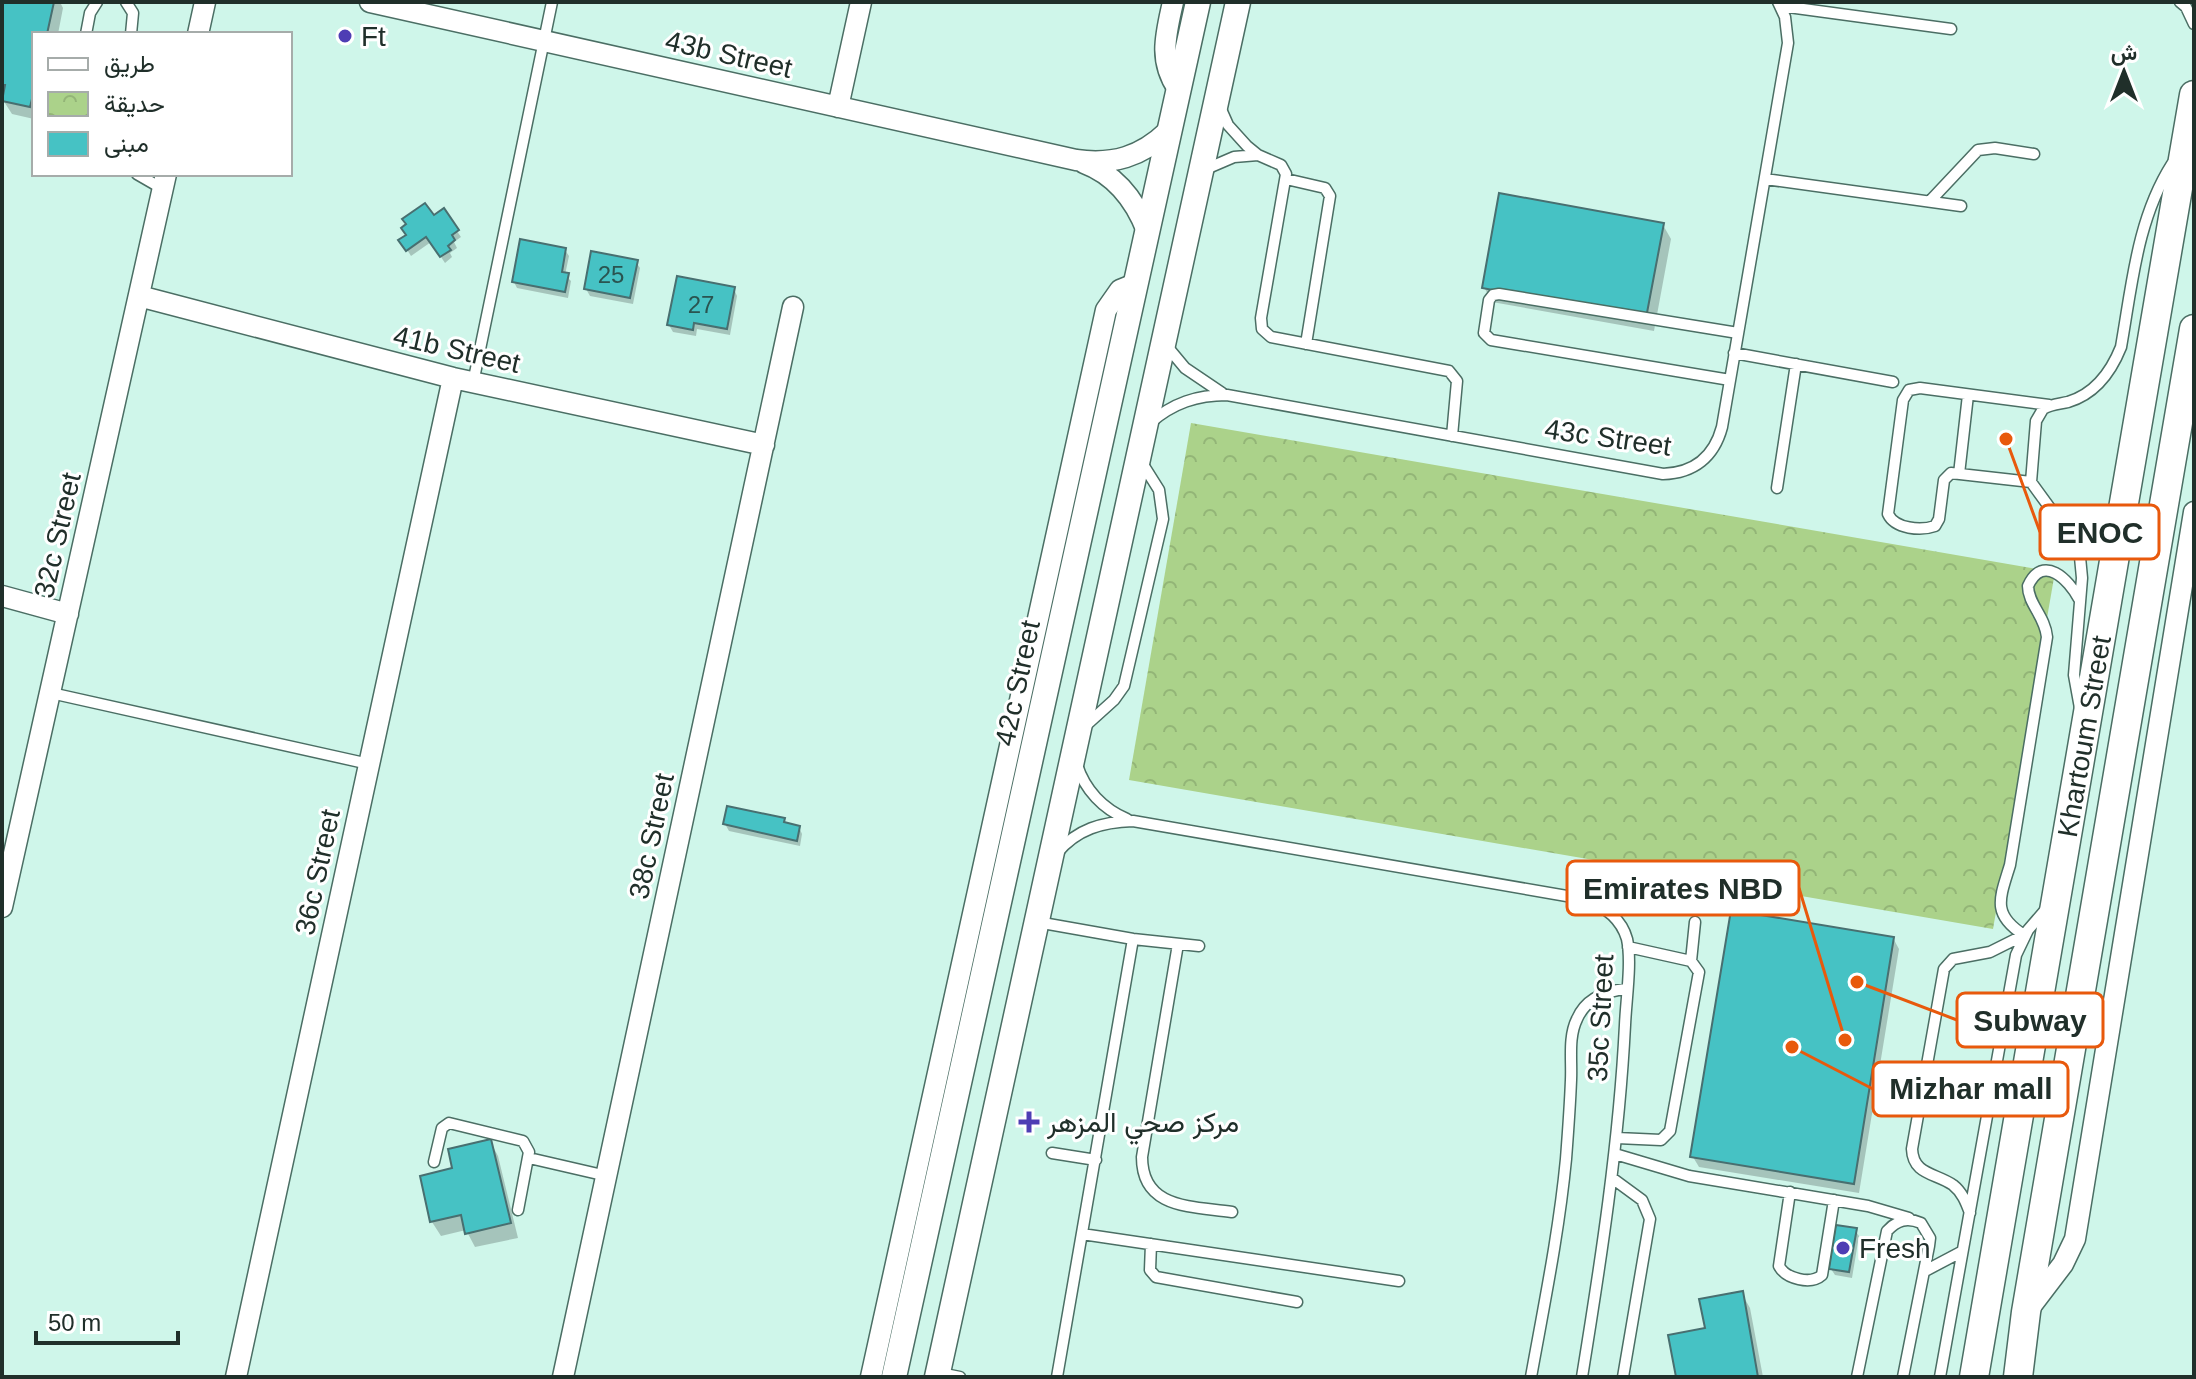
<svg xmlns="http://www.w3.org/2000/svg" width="2196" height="1379" font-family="Helvetica,Vazirmatn,sans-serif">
<defs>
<pattern id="park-crowns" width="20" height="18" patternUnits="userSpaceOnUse" patternTransform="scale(2)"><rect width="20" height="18" fill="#abd28a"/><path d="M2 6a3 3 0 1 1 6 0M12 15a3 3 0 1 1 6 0" fill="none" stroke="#93b577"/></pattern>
</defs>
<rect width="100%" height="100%" fill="#cff6ea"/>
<path fill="url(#park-crowns)" d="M1191,423l864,149 -62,357 -864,-149z"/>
<path fill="#0003" d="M2,2h58l3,6 -5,26h-24v85l-22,-5 -9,-14z
M443,211l18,26 -7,5 3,6 -7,5 2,4 -7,6 -14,-21 -20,14 -10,-16z
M1663,225l8,14 -17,92 -162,-29 -8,-15z
M565,250l4,6 -4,19 6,6 -3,17 -51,-10 -3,-6z
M636,262l4,6 -7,36 -43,-8 -4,-7z
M734,289l3,7 -7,39 -33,-6 -1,7 -23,-4 -4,-7z
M783,820l3,4 13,3 3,7 -2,12 -71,-15 -4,-7z
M1893,938l6,11 -40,244 -160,-26 -6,-10z
M490,1141l8,15 20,82 -43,9 -9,-17 -25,6 -9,-14 -10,-44 33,-8z
M1855,1230l4,6 -7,42 -17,-3 -4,-6z
M1742,1294l8,14 13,69h-85l29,-47z"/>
<path fill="#46c2c4" stroke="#486f70" stroke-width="2" d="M2,2h52l-7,32h-13v57l-4,16 -28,-6 3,-16h-3z
M1499,193l165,30 -18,95 -164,-30z
M425,203l9,12 10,-7 15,22 -7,5 3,5 -7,6 3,4 -11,7 -14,-20 -20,14 -8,-11 8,-5 -5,-7 5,-4 -4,-5z
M520,239l46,9 -4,24 7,1 -4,19 -53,-10z
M591,251l47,9 -8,38 -46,-9z
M677,276l58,11 -8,42 -33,-6 -1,7 -26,-5z
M727,806l58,12 -1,4 16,4 -3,15 -74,-17z
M1731,910l163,27 -40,247 -164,-27z
M491,1139l20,84 -46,11 -4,-19 -31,7 -10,-46 32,-8 -4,-19z
M1836,1225l21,3 -8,44 -20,-3z
M1743,1291l15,86h-82l-8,-42 37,-7 -6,-29z"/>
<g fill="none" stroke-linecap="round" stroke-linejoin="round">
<defs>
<path id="service" d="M126,2l7,11 -2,21
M2180,2l6,5 8,17
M1781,6l170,23
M86,34l4,-21 7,-11
M1220,107l8,18 19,21 11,9 23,10 5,9 -25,144 1,11 9,8 178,34 8,10 -5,55
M1206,169l28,-12 24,-2
M137,174l26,15
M1286,179l39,9 5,8 -24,148
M1765,179l196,27
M1930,201l48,-51 17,-2 39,6
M1165,344l20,24 37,25
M1734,353l159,29
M1730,380l-239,-40 -7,-7 5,-33 4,-5 6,-1 239,39
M473,383l79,-381
M1150,423c23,-20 47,-28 77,-28l436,79c31,-1 51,-17 59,-47l66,-384 -3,-26 -7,-15
M1959,474l9,-79
M2031,482l-80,-9 -7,7 -5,39 -4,7c-14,5 -40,3 -47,-12l15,-114 6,-10 11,-2 129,17
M1777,488l19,-124
M51,693l318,71
M2080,708l-6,-33 8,-97 -2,-21 -9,-20 -40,-55 5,-61 7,-12c8,-5 16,-5 25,-7 27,-8 43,-30 53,-55 11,-62 16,-128 51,-183
M1083,728l31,-28 10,-14 39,-167 -4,-29 -17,-27
M1077,765c8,25 26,44 50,54
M1057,853c20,-24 45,-31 76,-32l451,78c20,7 37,19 43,40 5,23 -1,61 -2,86 -6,118 -24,235 -43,352
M1037,922l96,17 66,7
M1178,944l-36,213c0,53 51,49 90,55
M1691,961l4,-39
M1617,1138l44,2 9,-9 29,-159 -8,-11 -63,-14
M1052,1153l44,7
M1615,1154l74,22 179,30 41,12
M529,1158l78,18
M434,1162l8,-34 7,-5 74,18 6,11 -11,58
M1612,1178l30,22 8,19 -27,158
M1790,1192l-11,74c7,13 32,19 43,9l12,-75
M1970,1213c-4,-11 -8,-21 -17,-28 -17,-12 -40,-10 -41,-36l32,-180 9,-10 37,-7 34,-17c-33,-21 -24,-37 -14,-70l37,-228c-2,-21 -19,-33 -19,-51 15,-33 41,-6 51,13
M1082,1234l317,47
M1151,1244l-1,26 6,7 141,25
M1925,1271l36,-19
M940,1373l20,4
M1057,1377l76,-438
M1531,1377c13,-72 28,-145 35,-218 2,-26 4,-53 5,-79 1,-20 -3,-43 6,-61 9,-21 28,-28 49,-30
M1857,1377l30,-146c10,-11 20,-14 34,-8l9,15 -1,8 -26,131
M1940,1377l76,-422 12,-25 19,-22"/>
<path id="minor" d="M370,2l706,158c37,5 65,-3 92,-29
M1173,2c-7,32 -15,58 5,87
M198,34l7,-32
M838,107l23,-105
M1084,163c32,12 51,37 63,68
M139,296l314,82 311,67
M2,596l66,18
M2,907l164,-733
M2031,1306l32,-42 12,-25 119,-727
M236,1377l217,-999
M563,1377l230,-1070
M871,1377l235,-1067 14,-20 15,-6"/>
<path id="tertiary" d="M894,1377l304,-1375
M937,1377l301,-1375"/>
<g id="secondary">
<path id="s1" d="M1974,1377l220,-1282"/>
<path d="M2018,1377l8,-65 168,-983"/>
</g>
</defs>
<use href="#service" stroke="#4b6e64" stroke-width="13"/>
<use href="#minor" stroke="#4b6e64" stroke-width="23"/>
<use href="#tertiary" stroke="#4b6e64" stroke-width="27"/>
<use href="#secondary" stroke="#4b6e64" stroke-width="31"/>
<use href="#service" stroke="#fff" stroke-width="10"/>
<use href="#minor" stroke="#fff" stroke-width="20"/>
<use href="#tertiary" stroke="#fff" stroke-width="24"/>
<use href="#secondary" stroke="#fff" stroke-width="28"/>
</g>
<g fill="#4e3db4" stroke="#fff" stroke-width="3">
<circle cx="345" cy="36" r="8"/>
<path d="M1025 1110h8v8h8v8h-8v8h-8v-8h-8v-8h8z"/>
<circle cx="1843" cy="1248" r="8"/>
</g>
<g text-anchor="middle" stroke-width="6" stroke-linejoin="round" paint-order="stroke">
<g font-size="24" fill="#2a5450">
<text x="611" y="283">25</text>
<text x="701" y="313">27</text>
</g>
<g font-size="28" fill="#202f2a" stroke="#fff" text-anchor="start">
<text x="361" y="46">Ft</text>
<text x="1047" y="1132">مركز صحي المزهر</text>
<text x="1859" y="1258">Fresh</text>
</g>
<g font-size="28" fill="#202f2a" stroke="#fff">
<text transform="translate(729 54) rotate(13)" y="10">43b Street</text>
<text transform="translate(457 349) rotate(13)" y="10">41b Street</text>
<text transform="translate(1608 437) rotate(8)" y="10">43c Street</text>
<text transform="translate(57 535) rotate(-77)" y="10">32c Street</text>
<text transform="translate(1017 683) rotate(-78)" y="10">42c Street</text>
<text dy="10" stroke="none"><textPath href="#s1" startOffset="650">Khartoum Street</textPath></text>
<text transform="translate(651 836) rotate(-78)" y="10">38c Street</text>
<text transform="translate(317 872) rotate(-78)" y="10">36c Street</text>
<text transform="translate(1600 1018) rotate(-87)" y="10">35c Street</text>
</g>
</g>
<path fill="none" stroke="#e8590c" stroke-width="3" d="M2006 439L2040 532M1845 1040L1799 888M1857 982L1957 1020M1792 1047L1873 1089"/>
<g fill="#e8590c" stroke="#fff" stroke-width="3">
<circle cx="2006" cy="439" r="8"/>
<circle cx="1845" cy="1040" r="8"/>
<circle cx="1857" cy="982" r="8"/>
<circle cx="1792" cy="1047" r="8"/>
</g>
<g fill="#fff" stroke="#e8590c" stroke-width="3">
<rect x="2040" y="505" width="119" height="54" rx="8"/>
<rect x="1567" y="861" width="232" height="54" rx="8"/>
<rect x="1957" y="993" width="146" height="54" rx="8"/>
<rect x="1873" y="1062" width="195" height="54" rx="8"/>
</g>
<g font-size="30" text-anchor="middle" font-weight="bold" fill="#202f2a">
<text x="2100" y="543">ENOC</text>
<text x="1683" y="899">Emirates NBD</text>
<text x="2030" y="1031">Subway</text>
<text x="1971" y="1099">Mizhar mall</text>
</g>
<rect width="2196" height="1379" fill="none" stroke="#202f2a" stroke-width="8"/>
<rect x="32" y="32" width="260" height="144" fill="#ffffff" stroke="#a6acaa" stroke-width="2"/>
<rect x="48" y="58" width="40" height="12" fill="#ffffff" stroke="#a6acaa" stroke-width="2"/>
<text x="104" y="72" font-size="24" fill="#202f2a">طريق</text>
<rect x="48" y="92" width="40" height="24" fill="url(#park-crowns)" stroke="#a6acaa" stroke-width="2"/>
<text x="104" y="112" font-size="24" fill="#202f2a">حديقة</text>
<rect x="48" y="132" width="40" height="24" fill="#46c2c4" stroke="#a6acaa" stroke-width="2"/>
<text x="104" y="152" font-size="24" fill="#202f2a">مبنى</text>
<g transform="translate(2124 72)" stroke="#ffffff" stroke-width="6" paint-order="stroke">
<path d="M0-6L14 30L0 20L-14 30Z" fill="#202f2a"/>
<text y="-12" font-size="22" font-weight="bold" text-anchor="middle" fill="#202f2a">ش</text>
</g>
<path d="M36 1331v12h142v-12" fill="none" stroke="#202f2a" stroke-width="4"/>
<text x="48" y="1331" font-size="24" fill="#202f2a" stroke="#ffffff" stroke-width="6" paint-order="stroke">50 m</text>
</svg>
